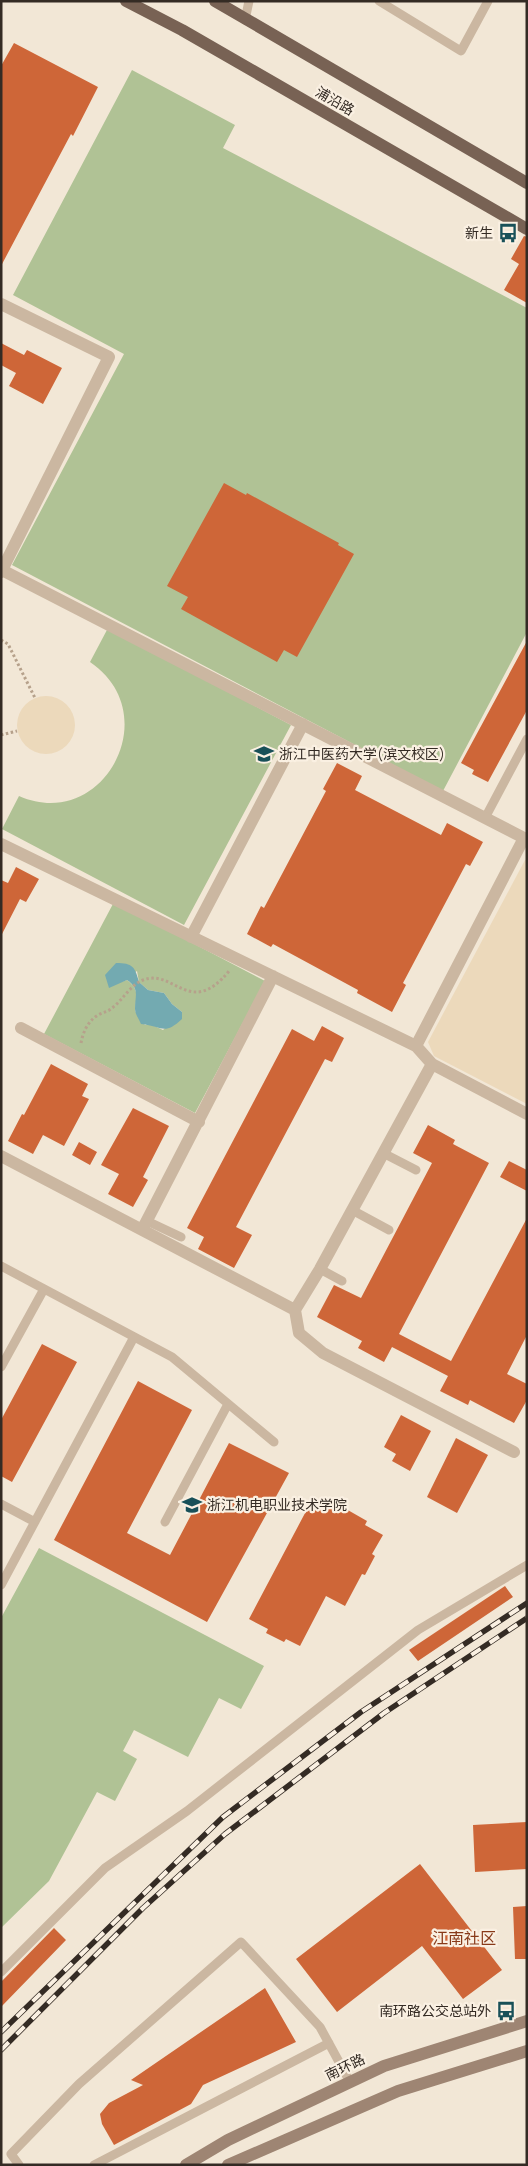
<svg xmlns="http://www.w3.org/2000/svg" width="528" height="2166" font-family="Manrope,'Noto Sans SC',sans-serif">
<rect width="100%" height="100%" fill="#f2e7d6"/>
<path fill="#b0c295" fill-rule="evenodd" d="M132,70l103,55 -12,23 304,160v324l-84,159 -431,-226 112,-211 -111,-59z
M108,628l183,97 -107,200 -182,-96 17,-33c84,37 148,-82 71,-134z
M114,902l151,79 -70,132 -151,-79zM137,971l2,11 9,8 16,3 8,11 10,8 -19,18 -13,-6 -5,1 -10,-14c1,-15 5,-21 -8,-31l-6,2z
M39,1548l225,118 -23,43 -22,-11 -31,59 -54,-27 -11,21 14,8 -22,42 -18,-9 -48,89 -48,47v-310z"/>
<path fill="#ecd9bb" d="M17 725a29 29 0 1 1 58 0a29 29 0 1 1-58 0Z
M525,860h2v244l-93,-48 -6,-14z"/>
<path fill="#73aab1" d="M116,963c17,0 19,4 23,19l9,8 16,3 8,11 10,8v7c-18,17 -20,7 -41,5 -2,-5 -6,-10 -6,-15 0,-14 5,-20 -8,-29l-18,8 -4,-13z"/>
<path fill="#ce6638" d="M14,43l84,44 -25,49 -2,-2 -70,132v-200z
M524,236l3,1v66l-23,-13 15,-26 -8,-5z
M1,343l23,12 3,-5 35,18 -19,36 -34,-18 7,-13 -15,-8z
M224,483l22,12 1,-2 92,50 -1,2 16,9 -57,103 -13,-7 -7,12 -96,-53 7,-12 -21,-11z
M527,641v69l-39,72 -16,-8 2,-4 -13,-7z
M337,763l25,13 -7,14 86,45 6,-12 36,19 -13,24 -4,-2 -63,119 3,2 -14,27 -35,-19 1,-3 -85,-46 -2,3 -24,-13 14,-28 3,2 62,-117 -3,-2z
M16,867l23,12 -13,23 -6,-3 -19,37v-56l7,3z
M322,1026l22,12 -12,24 -7,-3 -89,168 16,8 -18,33 -36,-19 6,-12 -17,-9 105,-199 22,12z
M51,1064l37,20 -6,12 7,3 -25,47 -21,-11 -10,19 -25,-13 14,-27 2,1z
M133,1108l36,18 -26,51 5,3 -15,27 -25,-13 11,-20 -18,-9z
M428,1125l27,15 -2,4 36,19 -90,171 52,27 76,-143v117l-20,39 20,10v16l-13,23 -44,-23 -2,5 -28,-14 8,-15 -56,-29 -8,15 -26,-14 4,-7 -45,-24 17,-32 27,13 71,-135 -19,-10z
M79,1142l18,10 -7,13 -18,-10z
M509,1161l18,9v21l-27,-14z
M42,1344l35,18 -65,120 -11,-6v-56z
M138,1381l54,29 -65,123 43,22 59,-112 60,30 -82,149 -153,-82z
M401,1415l30,16 -21,40 -18,-10 4,-7 -12,-7z
M456,1438l32,17 -31,58 -30,-16z
M313,1498l23,12 3,-5 28,16 -2,4 18,10 -11,19 3,2 -10,19 -3,-1 -17,32 -19,-10 -26,50 -14,-7 -2,3 -18,-9 2,-4 -19,-10z
M505,1586l8,11 -95,64 -9,-11z
M527,1822v47l-52,3 -2,-47z
M420,1864l82,106 -39,29 -41,-53 -85,66 -41,-53z
M527,1906v53h-12l-2,-52z
M54,1928l12,12 -65,67v-25z
M265,1988l31,54 -93,43 -12,19 -77,41 -12,-21 -2,-10 9,-11 34,-18 -12,-5z"/>
<g fill="none" stroke-linecap="round" stroke-linejoin="round">
<path stroke="#b6a18b" stroke-width="3" stroke-dasharray="2.5 2.5" stroke-linecap="butt" d="M1,640l7,4 27,54
M1,735l16,-4
M81,1043c2,-11 7,-22 17,-28 5,-3 10,-3 14,-7 11,-8 18,-23 31,-28 31,-12 47,39 86,-9"/>
<path stroke="#cbb7a1" stroke-width="9" d="M379,1l82,50 27,-50
M245,20l4,-19
M485,818l42,-79
M383,1153l33,17
M352,1210l37,20
M147,1221l34,16
M1,1266l171,91 102,85
M320,1269l22,12
M1,1367l43,-78
M1,1504l34,18
M165,1522l63,-118
M1,1585l133,-248
M1,1972l104,-104 82,-57 231,-181 109,-65
M19,2165l-8,-11 68,-70 162,-142 79,85 30,55
M94,2165l235,-122"/>
<path stroke="#cbb7a1" stroke-width="12" d="M1,304l108,53 -108,215
M1,844l415,202 108,-208 -522,-268
M191,937l112,-213
M21,1028l178,94
M432,1064l95,50
M1,1156l294,154 25,-41 112,-205 -16,-18
M142,1230l131,-254
M295,1310l4,23 24,20 191,99"/>
<path stroke="#9e8573" stroke-width="12" d="M186,2165l42,-25 156,-74 143,-45
M228,2165l170,-74 129,-40"/>
<path stroke="#786254" stroke-width="12" d="M126,1l56,29 345,199
M215,1l312,182"/>
<defs>
<path id="rail" d="M1,2032l222,-215 138,-105 166,-109
M1,2050l142,-142 82,-74 159,-121 143,-95"/>
</defs>
<use href="#rail" stroke="#342b24" stroke-width="5.5"/>
<use href="#rail" stroke="#faf0e2" stroke-width="4" stroke-dasharray="11" stroke-linecap="butt"/>
</g>
<defs>
<symbol id="bus-bare" viewBox="-9 -9 18 18"><path d="M-5-6H5V4H4V6H2V4H-2V6H-4V4H-5ZM-3.5-4V0h7V-4ZM-3.5 1.2v1.5H-2V1.2ZM2 1.2v1.5H3.5V1.2Z" fill="#185058" stroke="#faf0e2" stroke-width="2.5" paint-order="stroke"/></symbol>
<symbol id="university-bare" viewBox="-9 -9 18 18"><path d="M0-5L7-2L0 1L-7-2ZM-4 1L0 2.5L4 1V4Q0 6-4 4Z" fill="#185058" stroke="#faf0e2" stroke-width="2.5" paint-order="stroke"/></symbol>
</defs>
<g fill-rule="evenodd">
<use href="#bus-bare" x="494" y="219" width="28" height="28"/>
<use href="#university-bare" x="250" y="740" width="28" height="28"/>
<use href="#university-bare" x="178" y="1491" width="28" height="28"/>
<use href="#bus-bare" x="492" y="1997" width="28" height="28"/>
</g>
<g text-anchor="middle" stroke-width="4.5" stroke-linejoin="round" paint-order="stroke">
<g font-size="14" fill="#342b24" stroke="#faf0e2">
<text transform="translate(335 101) rotate(30)" y="5">浦沿路</text>
<text transform="translate(345 2067) rotate(-26)" y="5">南环路</text>
</g>
<g font-size="14" fill="#342b24" stroke="#faf0e2" text-anchor="end">
<text x="493" y="238">新生</text>
<text x="279" y="759" text-anchor="start">浙江中医药大学(滨文校区)</text>
<text x="207" y="1510" text-anchor="start">浙江机电职业技术学院</text>
<text x="491" y="2016">南环路公交总站外</text>
</g>
<g font-size="16" fill="#883a19" stroke="#faf0e2">
<text x="464" y="1944">江南社区</text>
</g>
</g>
<rect width="528" height="2166" fill="none" stroke="#342b24" stroke-width="5"/>
</svg>
